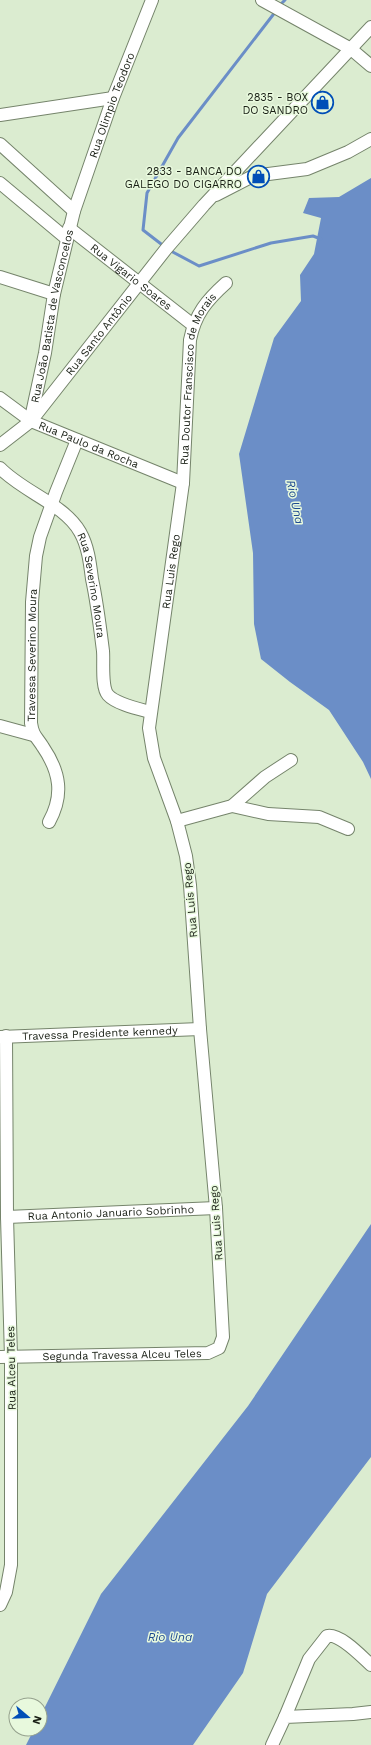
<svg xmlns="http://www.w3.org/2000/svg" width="371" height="1745" font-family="'Work Sans',sans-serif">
<rect width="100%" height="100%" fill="#dbecd0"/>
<path fill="#6b8ec7" d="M371,178v601l-8,-17 -34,-52 -39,-28 -29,-23 -7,-35 -1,-71 -14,-99 35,-116 27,-37 -1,-26 14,-21 7,-36 -18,-5 6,-15 30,-1z
M371,1224v233l-104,137 -24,79 -50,72h-167l8,-16h6v-12l61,-123 147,-188z"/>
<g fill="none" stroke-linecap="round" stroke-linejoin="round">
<path stroke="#6b8ec7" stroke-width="3" d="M279,6l6,-6
M165,247l-22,-17 4,-37 31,-55 98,-127
M169,250l30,16 72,-23 42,-7 8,3"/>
<defs>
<g id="minor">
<path d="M262,0l89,49 20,17"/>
<path d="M0,115l113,-17"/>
<path d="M0,144l74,67"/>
<path d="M0,183l67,56"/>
<path d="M216,195l37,-19 54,-7 41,-17 23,-13"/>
<path id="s1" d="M69,228l124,97"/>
<path d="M0,277l54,17"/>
<path id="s2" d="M0,398l31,23 152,62"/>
<path id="s3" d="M31,418l14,-65 9,-59 20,-83 39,-113 39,-98"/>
<path id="s4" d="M0,445l31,-24 135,-172 38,-44 167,-178"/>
<path id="s5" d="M0,468c23,24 64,36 80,64 8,14 10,31 12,47 5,23 8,48 11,72 1,11 -2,36 5,44 8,9 31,14 42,17"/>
<path d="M0,726l33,9"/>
<path d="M232,806l36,8 51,3 29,12"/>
<path d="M177,821l55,-15 33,-29 26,-17"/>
<path id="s6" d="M49,822c15,-27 11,-50 -6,-75 -7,-11 -10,-11 -12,-24l1,-121 4,-46 4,-19 16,-45 21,-52"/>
<path id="s7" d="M0,1037l200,-8"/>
<path id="s8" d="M7,1217l209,-9"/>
<path id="s9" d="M0,1357l208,-4 11,-5 4,-11 -7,-129 -16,-179 -10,-144 -4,-29 -9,-35 -23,-63 -5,-30 34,-245 7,-143c5,-26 17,-40 36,-57"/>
<path d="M0,1605l6,-13 5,-27v-208l-4,-140 -1,-181"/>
<path d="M285,1717l24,-58 18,-23c13,-3 35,21 44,29"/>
<path d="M272,1745l13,-28 68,-3 18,-2"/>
</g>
</defs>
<use href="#minor" stroke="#75846b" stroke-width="14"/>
<use href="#minor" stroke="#fff" stroke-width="12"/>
</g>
<defs>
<symbol id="shop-ring" viewBox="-11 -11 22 22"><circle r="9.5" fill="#e8f9dd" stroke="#004eb7" stroke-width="1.5"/><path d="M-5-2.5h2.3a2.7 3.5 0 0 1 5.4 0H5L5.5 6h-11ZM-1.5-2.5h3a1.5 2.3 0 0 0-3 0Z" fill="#004eb7"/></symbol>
</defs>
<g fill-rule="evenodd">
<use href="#shop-ring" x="310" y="90" width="25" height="25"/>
<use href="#shop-ring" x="246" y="164" width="25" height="25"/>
</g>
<g text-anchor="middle" stroke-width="3" stroke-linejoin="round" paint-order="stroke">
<g font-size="11" fill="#181e14" stroke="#e8f9dd" text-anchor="end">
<text x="308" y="101">2835 - BOX<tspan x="308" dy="13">DO SANDRO</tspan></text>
<text x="242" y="175">2833 - BANCA DO<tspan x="242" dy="13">GALEGO DO CIGARRO</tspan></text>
</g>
<g font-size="11" fill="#181e14" stroke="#e8f9dd">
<text dy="4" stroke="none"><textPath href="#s3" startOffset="324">Rua Olimpio Teodoro</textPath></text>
<text dy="4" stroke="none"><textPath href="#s1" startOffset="79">Rua Vigario Soares</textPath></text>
<text dy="4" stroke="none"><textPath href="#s3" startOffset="104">Rua João Batista de Vasconcelos</textPath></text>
<text dy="4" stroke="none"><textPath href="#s4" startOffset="149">Rua Santo Antônio</textPath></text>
<text dy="4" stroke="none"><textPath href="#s9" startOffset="1202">Rua Doutor Franscisco de Morais</textPath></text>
<text dy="4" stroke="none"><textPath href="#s2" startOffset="101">Rua Paulo da Rocha</textPath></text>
<text dy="4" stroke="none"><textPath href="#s9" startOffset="1006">Rua Luis Rego</textPath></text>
<text dy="4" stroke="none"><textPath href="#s5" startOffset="158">Rua Severino Moura</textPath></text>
<text dy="4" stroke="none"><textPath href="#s6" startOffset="175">Travessa Severino Moura</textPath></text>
<text transform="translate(190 900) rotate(-95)" y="4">Rua Luis Rego</text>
<text dy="4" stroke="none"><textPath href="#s7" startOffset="100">Travessa Presidente kennedy</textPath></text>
<text dy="4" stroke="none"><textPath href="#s8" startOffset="104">Rua Antonio Januario Sobrinho</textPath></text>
<text transform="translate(216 1223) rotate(-94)" y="4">Rua Luis Rego</text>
<text dy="4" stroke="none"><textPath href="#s9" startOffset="122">Segunda Travessa Alceu Teles</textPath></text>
<text transform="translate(11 1368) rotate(-91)" y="4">Rua Alceu Teles</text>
</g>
<g font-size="12" font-style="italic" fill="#1f4b90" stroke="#e8f9dd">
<text transform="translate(295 502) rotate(78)" y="4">Rio Una</text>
<text x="170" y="1641">Rio Una</text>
</g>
</g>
<g transform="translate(28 1717) rotate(109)"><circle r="19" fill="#e8f9dd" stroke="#95a18d"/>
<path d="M0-3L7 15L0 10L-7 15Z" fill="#004eb7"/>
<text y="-6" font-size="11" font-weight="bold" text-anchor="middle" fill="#181e14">N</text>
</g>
</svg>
